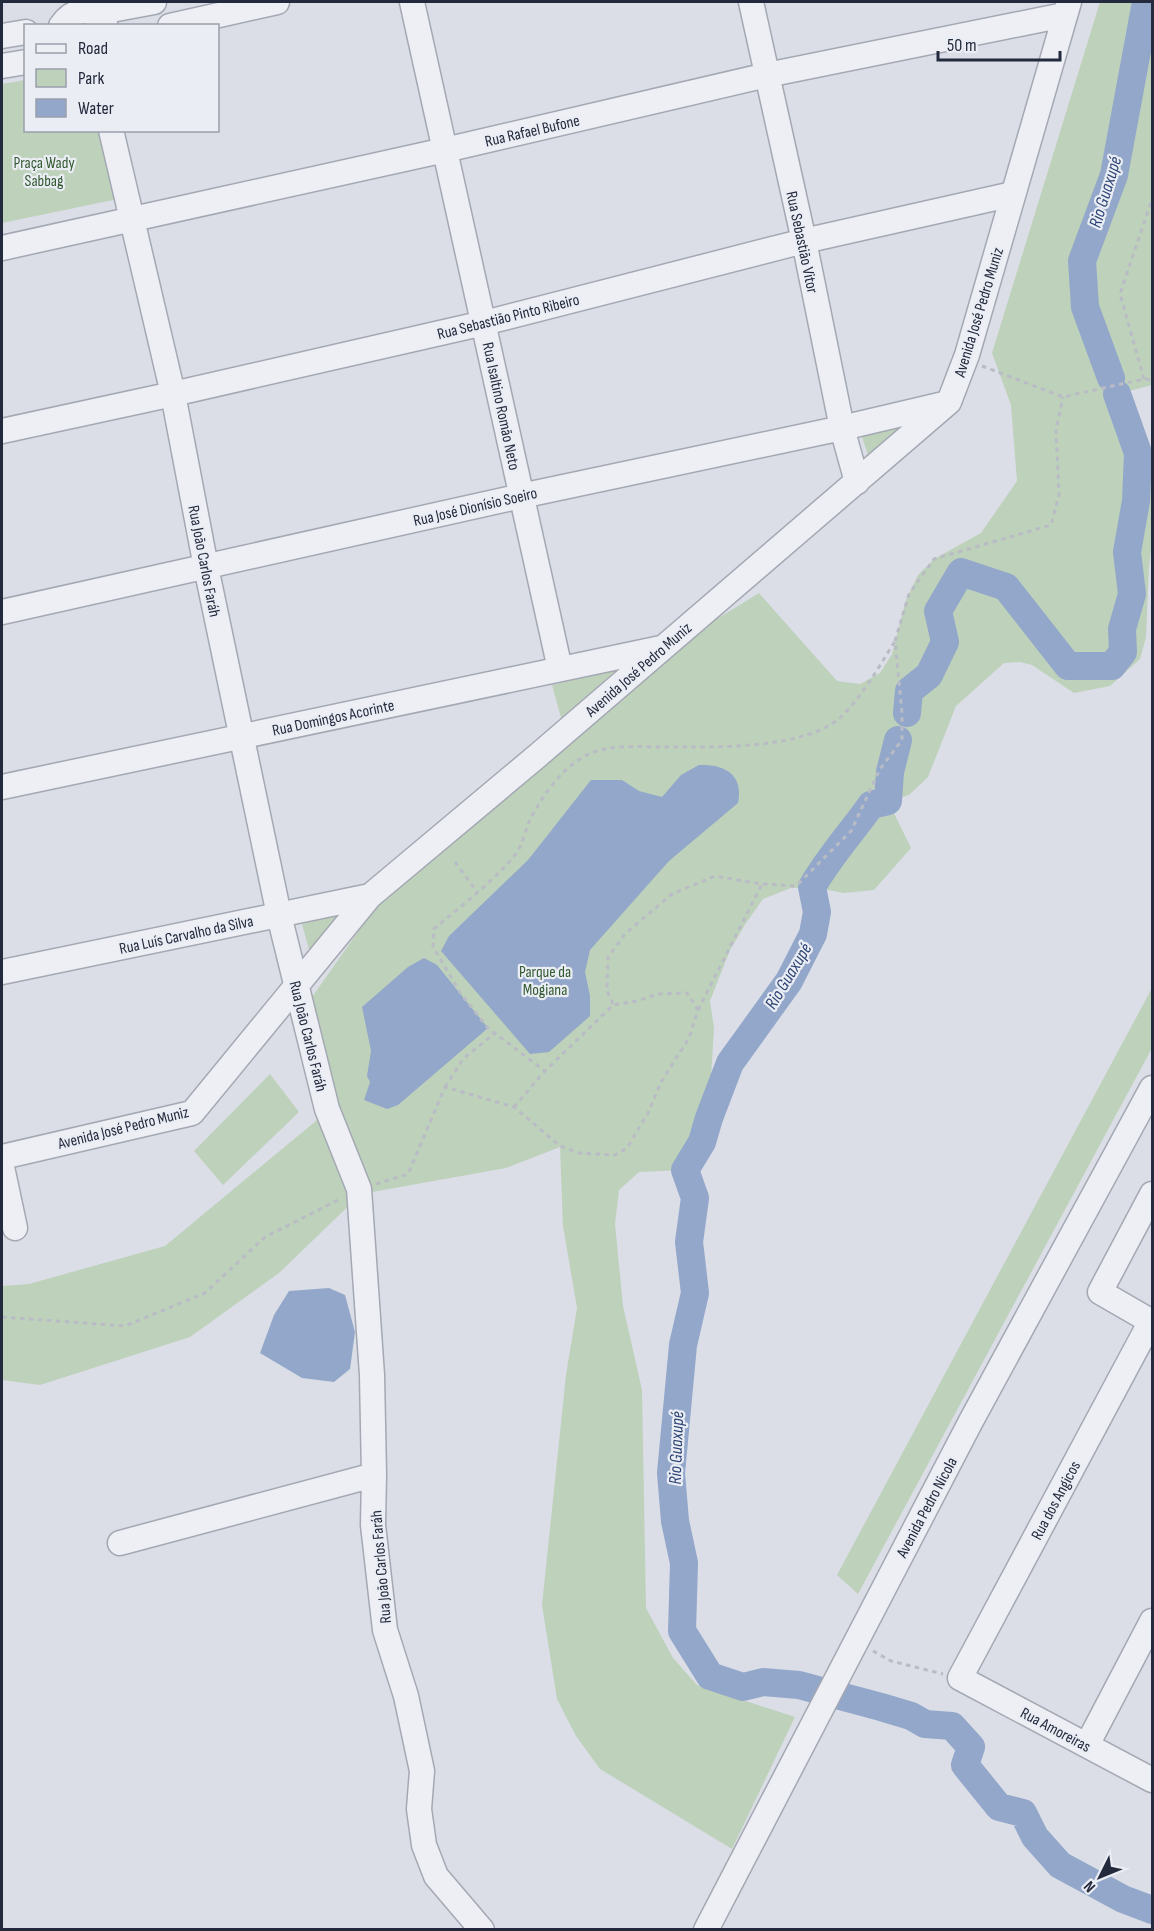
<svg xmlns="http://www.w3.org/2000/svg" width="1154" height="1931" font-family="'Sofia Sans Condensed',sans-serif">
<rect width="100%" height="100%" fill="#dbdee6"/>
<path fill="#bed1bb" d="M1100,2h52v383l-23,6 19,55 4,29v68l-3,24 -3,70 -6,22 -30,27 -36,7 -42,-28 -12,-3 -16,1 -48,43 -28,71 -19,18 -21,6 23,47 -37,42 -30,3 -32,-6 -21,1 -28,11 -17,24 -16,27 -20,51 4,27 -3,50 -24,71 -2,21 -46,2 -20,18 -4,34 8,82 19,84 4,218 27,50 24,27 98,32 -63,132 -132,-80 -24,-33 -19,-37 -15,-94 24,-230 11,-67 -14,-82 -3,-79 -54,21 -145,26 -82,79 -89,64 -150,48 -38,-5v-94l27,-2 136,-38 169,-140 -22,-109 69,-98 331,-277 47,-29 78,88 23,3 20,-11 12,-19 14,-54 12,-25 16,-16 47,-26 36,-52 -6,-76 -19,-52z
M25,80l1,50 75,1 17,68 -116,24v-139z
M914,422l-44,39 -9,-27z
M632,666l-70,55 -10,-36z
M345,913l-34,44 -9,-33z
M1152,988v60l-294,546 -21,-19z
M270,1074l29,38 -76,73 -29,-34z"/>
<path fill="#92a7ca" d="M699,765c25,-1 45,9 39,38l-69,58 -79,89 -5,22 5,24v20l-41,36 -19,2 -89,-103 8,-15 79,-76 63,-80h31l17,11 23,6 19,-22z
M424,958l13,7 51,63 -90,77 -11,4 -23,-9 6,-18 -3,-6 4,-25 -9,-44 46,-40z
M329,1288l16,7 10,37 -5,37 -16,13 -32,-4 -42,-25 14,-38 15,-24z"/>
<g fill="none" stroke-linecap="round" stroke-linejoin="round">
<path stroke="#92a7ca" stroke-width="28" d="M1111,378l-26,-71 -3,-46 32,-86 32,-173
M907,713l2,-22 20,-16 16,-33 -7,-31 23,-39 45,15 62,79h44l11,-14 -1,-23 10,-35 -5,-42 9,-51 2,-48 -21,-59
M898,740l-8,32 -2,29 -17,4c-19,27 -42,52 -59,82l5,25 -4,22 -24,47 -59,82 -21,55 -7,24 -17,28 10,28 -6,44 6,51 -12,52 -12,128 4,48 9,42 -2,68 28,45 33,11 20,-5 36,3 82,22 30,9 14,8 27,2 19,21 -6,18 34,42 24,6 12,24 25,28 63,34 29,11"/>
<defs>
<path id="minor" d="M412,2l148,667
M751,2l53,239 38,187 15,54
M95,13l59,-11
M61,26c12,-18 31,-20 44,-3
M170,26l107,-24
M2,36l24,-4
M2,66l24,-4
M111,130l62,264 33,173 73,348 48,194 32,80 13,186 2,100 -1,50 12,105 21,66 16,75 -3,38 5,36 12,31 46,54
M2,248l443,-98 322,-75 297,-60
M2,431l171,-37 311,-71 320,-82 209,-47
M2,612l519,-116 321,-68 102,-24
M2,787l659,-139
M2,972l368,-76
M2,1157l190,-44 178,-217 166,-139 413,-355 18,-47 102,-353
M2,1167l13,61
M1152,1194l-52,98 52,30
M1151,1321l-191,357 192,102
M120,1543l254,-68
M1087,1745l65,-124
M706,1930l265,-509 181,-333"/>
</defs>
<use href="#minor" stroke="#a4a8b3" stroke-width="27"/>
<path stroke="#b9bcc5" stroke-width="3" stroke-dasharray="4.5 4.5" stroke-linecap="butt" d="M982,366l81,31 81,-18 8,1
M1144,379l-24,-85 32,-95
M455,862l22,30
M613,1004l-6,-13 1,-34 17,-23 47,-40 43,-18 47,8 34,2 55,-55 29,-62 22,-29v-27l-7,-72 14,-47 25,-35 117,-34 8,-30 -3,-65 7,-33
M698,1010l64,-126
M445,1087l18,-28 32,-26
M514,1107l31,-36
M376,1184l32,-10 37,-87 69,20 46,39 19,7 36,2 12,-7 21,-35 13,-31 28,-44 9,-28 -11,-17 -29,1 -21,7 -24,4 -68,66 -57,-43 -27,-34 -28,-47 1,-18c27,-23 58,-46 81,-74 8,-10 10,-26 16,-37 12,-23 33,-53 58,-64 21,-10 53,-7 76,-7 48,0 141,3 177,-31 21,-21 37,-49 53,-75
M2,1317l123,9 80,-33 60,-56 75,-38
M873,1651l18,10 52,13"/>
<use href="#minor" stroke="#edeff5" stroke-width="24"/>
</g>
<g text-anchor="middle" stroke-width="4.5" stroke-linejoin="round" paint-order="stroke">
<g font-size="16" fill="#242a3d" stroke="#eaedf4">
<text transform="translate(532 130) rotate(-13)" y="6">Rua Rafael Bufone</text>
<text transform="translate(803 242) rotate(78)" y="6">Rua Sebastião Vitor</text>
<text transform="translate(978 312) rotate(-73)" y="6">Avenida José Pedro Muniz</text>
<text transform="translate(508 316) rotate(-14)" y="6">Rua Sebastião Pinto Ribeiro</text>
<text transform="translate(502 406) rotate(78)" y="6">Rua Isaltino Romão Neto</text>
<text transform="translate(475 506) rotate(-13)" y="6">Rua José Dionísio Soeiro</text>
<text transform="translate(205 561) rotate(79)" y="6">Rua João Carlos Faráh</text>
<text transform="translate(638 669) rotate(-41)" y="6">Avenida José Pedro Muniz</text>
<text transform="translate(333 717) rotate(-12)" y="6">Rua Domingos Acorinte</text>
<text transform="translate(186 934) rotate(-12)" y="6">Rua Luís Carvalho da Silva</text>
<text transform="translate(309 1036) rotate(76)" y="6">Rua João Carlos Faráh</text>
<text transform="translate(123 1127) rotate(-14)" y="6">Avenida José Pedro Muniz</text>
<text transform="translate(1055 1500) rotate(-62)" y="6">Rua dos Angicos</text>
<text transform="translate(926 1507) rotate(-62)" y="6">Avenida Pedro Nicola</text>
<text transform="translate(380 1567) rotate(-95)" y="6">Rua João Carlos Faráh</text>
<text transform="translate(1056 1729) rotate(28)" y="6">Rua Amoreiras</text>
</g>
<g font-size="16" fill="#335a30" stroke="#eaedf4">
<text x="44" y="168">Praça Wady<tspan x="44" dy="18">Sabbag</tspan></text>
<text x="545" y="977">Parque da<tspan x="545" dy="18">Mogiana</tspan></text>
</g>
<g font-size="18" font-style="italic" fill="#2c4474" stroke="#eaedf4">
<text transform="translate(1105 192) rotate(-73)" y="6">Rio Guaxupé</text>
<text transform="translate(788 976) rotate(-59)" y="6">Rio Guaxupé</text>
<text transform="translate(676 1448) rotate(-88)" y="6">Rio Guaxupé</text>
</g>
</g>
<rect width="1154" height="1931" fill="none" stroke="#242a3d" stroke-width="6"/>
<rect x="24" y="24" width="195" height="108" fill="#eaedf4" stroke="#9b9fab" stroke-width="1.5"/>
<rect x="36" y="44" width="30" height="9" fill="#edeff5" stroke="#9b9fab" stroke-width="1.5"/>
<text x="78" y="54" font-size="18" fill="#242a3d">Road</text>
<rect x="36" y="69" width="30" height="18" fill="#bed1bb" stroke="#9b9fab" stroke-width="1.5"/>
<text x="78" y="84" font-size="18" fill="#242a3d">Park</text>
<rect x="36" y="99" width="30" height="18" fill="#92a7ca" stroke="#9b9fab" stroke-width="1.5"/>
<text x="78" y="114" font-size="18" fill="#242a3d">Water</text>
<g transform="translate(1100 1877) rotate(227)" stroke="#eaedf4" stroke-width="4.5" paint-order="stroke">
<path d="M0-4.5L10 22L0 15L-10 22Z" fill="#242a3d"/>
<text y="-9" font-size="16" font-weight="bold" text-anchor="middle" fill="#242a3d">N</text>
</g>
<path d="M938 51v9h122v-9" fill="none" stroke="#242a3d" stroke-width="3"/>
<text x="947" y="51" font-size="18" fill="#242a3d" stroke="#eaedf4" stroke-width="4.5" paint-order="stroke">50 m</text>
</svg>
